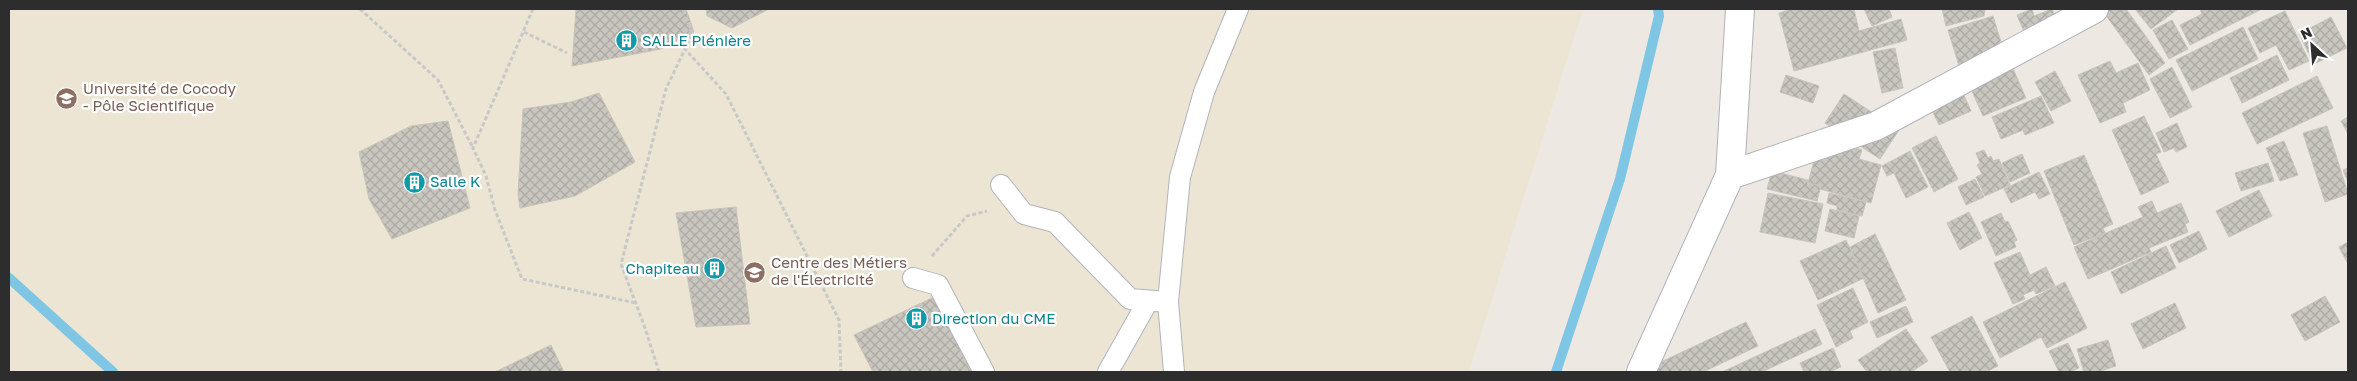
<svg xmlns="http://www.w3.org/2000/svg" width="2357" height="381" font-family="'Golos Text',sans-serif">
<defs>
<pattern id="building-cross-hatch" width="8" height="8" patternUnits="userSpaceOnUse" patternTransform="scale(1.25)"><rect width="8" height="8" fill="#c9c6bf"/><path d="M0 0l8 8M0 8l8-8" fill="none" stroke="#adaaa4"/></pattern>
</defs>
<rect width="100%" height="100%" fill="#ede8e1"/>
<path fill="#ede5d3" d="M9,9h1574l-114,363h-1460z"/>
<g fill="none" stroke-linecap="round" stroke-linejoin="round">
<path stroke="#7fc6e4" stroke-width="10" d="M9,278l104,94
M1556,372l64,-193 39,-163 -1,-7"/>
</g>
<path fill="url(#building-cross-hatch)" stroke="#c9c4bb" d="M576,9h110l8,23 -33,17 -89,17z
M706,9h63l-37,19 -25,-12z
M1793,9h61l5,22 42,-12 6,21 -113,31 -15,-58z
M1864,9h25l3,8 -20,9z
M1942,9h43l-1,7 -38,10z
M2032,9l2,7 18,-7 9,21 -32,14 -12,-29z
M2104,9h22l39,54 -16,12 -47,-65z
M2135,9h43l-27,20z
M2200,9h62l-72,36 -10,-20 22,-11z
M2285,11l24,50 -20,9 -13,-25 -16,8 -12,-25z
M1993,16l12,39 -45,14 -12,-39z
M2331,17l16,31 -33,16 -15,-30z
M2172,20l16,29 -19,10 -16,-29z
M2243,27l15,32 -66,32 -16,-31z
M1895,48l8,40 -21,5 -9,-41z
M2277,55l12,25 -47,23 -12,-25z
M2110,61l6,12 22,-10 12,27 -27,13 3,9 -26,11 -22,-48z
M2011,64l15,34 -43,18 -15,-34z
M2172,67l20,40 -22,11 -20,-39z
M2055,71l16,30 -20,10 -16,-29z
M1786,75l33,11 -6,17 -33,-11z
M2317,76l16,32 -76,36 -15,-31z
M1962,91l9,20 -32,14 -9,-19z
M599,93l36,69 -60,34 -55,12 -2,-14 5,-85 48,-7z
M1844,94l55,36 -19,29 -55,-36z
M2041,96l13,27 -29,12 -2,-5 -22,9 -9,-22z
M2144,116l17,36 -5,2 13,28 -28,13 -29,-65z
M2348,117v17l-7,-13z
M448,121l22,87 -78,31 -23,-40 -10,-47 52,-26z
M2177,123l10,24 -11,5 -2,-4 -10,4 -8,-19z
M2327,126l21,68 -23,8 -22,-69z
M1936,136l22,43 -24,13 -22,-44z
M1820,138l42,12 -3,9 22,6 -10,38 -51,-14 1,-3 -13,-3z
M2284,141l14,34 -18,6 -14,-33z
M1984,150l4,8 3,-2 2,5 6,-2 11,26 -25,11 -9,-19 6,-3 -5,-9 3,-2 -4,-10z
M1910,151l18,36 -22,11 -12,-25 -7,3 -5,-10z
M2022,154l8,19 -20,9 -8,-19z
M2084,155l29,69 -10,4 2,5 -31,12 -30,-74z
M2268,163l6,18 -33,10 -6,-18z
M2348,168v14l-5,-12z
M1772,171l36,9 -1,3 14,3 -4,15 -50,-12z
M2039,172l11,22 -11,5 -4,-7 -24,11 -7,-14z
M1975,179l9,18 -18,8 -8,-18z
M2259,190l13,26 -43,21 -13,-26z
M1768,193l55,11 -8,39 -55,-11z
M1829,193l37,9 -4,14 -25,-6v-4l-10,-3z
M2152,201l5,12 24,-10 8,19 -4,2 3,8 -39,16 2,4 -63,27 -14,-32 69,-30 -5,-10z
M736,207l14,117 -54,3 -20,-114z
M1830,209l29,7 -5,22 -29,-7z
M1969,212l13,26 -22,12 -13,-27z
M2001,213l4,9 3,-1 9,19 -3,2 2,5 -20,9 -15,-34z
M2199,231l8,18 -28,14 -9,-18z
M1875,234l31,66 -28,13 -28,-66z
M1846,240l18,38 -46,22 -18,-39z
M2348,242v22l-9,-17z
M2166,246l10,22 -55,26 -10,-22z
M2020,252l10,23 16,-8 9,19 -19,8 -2,-4 -11,5 2,4 -12,5 -19,-41z
M2065,282l22,46 -40,20 -6,-11 -41,21 -17,-36z
M1853,288l15,34 -18,9 3,7 -17,9 -19,-42z
M2325,296l15,26 -35,19 -14,-26z
M934,297l37,75h-98l-19,-37z
M2175,303l11,25 -43,21 -12,-25z
M1906,306l7,16 -36,16 -7,-16z
M1972,316l26,50 -12,6h-36l-19,-35z
M1746,322l12,24 -55,26h-58l-1,-2z
M1815,329l7,15 -60,28h-40z
M1906,329l22,32 -17,11h-44l-9,-12z
M2108,340l8,26 -18,6h-14l-7,-23z
M2068,343l11,25 -10,4h-10l-10,-21z
M551,345l13,27h-69z
M1833,348l8,19 -12,5h-25l-4,-9z"/>
<g fill="none" stroke-linecap="round" stroke-linejoin="round">
<defs>
<path id="lane" d="M1001,185l23,29 31,8 75,77 38,3
M913,278l25,7 46,87
M1108,372l40,-71
M1174,372l-6,-70 12,-125 24,-85 34,-83"/>
<path id="street" d="M1730,175l146,-49 218,-117
M1641,372l89,-197 10,-166"/>
</defs>
<use href="#lane" stroke="#b1b3bc" stroke-width="22"/>
<use href="#street" stroke="#b1b3bc" stroke-width="30"/>
<path stroke="#c8c8c8" stroke-width="3" stroke-dasharray="4 2.5" stroke-linecap="butt" d="M360,9l78,71 35,68
M533,9l-60,139 13,28 9,34 27,69 114,24
M524,32l43,21
M684,48l42,46 113,226 2,52
M932,256l35,-40 20,-5
M659,372l-15,-47 -23,-61 45,-175 26,-55 -9,-25"/>
<use href="#lane" stroke="#fff" stroke-width="20"/>
<use href="#street" stroke="#fff" stroke-width="28"/>
</g>
<defs>
<symbol id="building-disc" viewBox="-11 -11 22 22"><circle r="9.5" fill="#0f9aa8" stroke="#fff"/><path d="M-4-6H4V6H1V3H-1V6H-4ZM-2.5-4.3h1.7v1.8h-1.7ZM.8-4.3h1.7v1.8H.8ZM-2.5-1h1.7V.8h-1.7ZM.8-1h1.7V.8H.8Z" fill="#fff"/></symbol>
<symbol id="university-disc" viewBox="-11 -11 22 22"><circle r="9.5" fill="#8d6e63" stroke="#fff"/><path d="M0-5L7-2L0 1L-7-2ZM-4 1L0 2.5L4 1V4Q0 6-4 4Z" fill="#fff"/></symbol>
</defs>
<g fill-rule="evenodd">
<use href="#building-disc" x="614" y="28" width="25" height="25"/>
<use href="#university-disc" x="54" y="86" width="25" height="25"/>
<use href="#building-disc" x="402" y="170" width="25" height="25"/>
<use href="#building-disc" x="702" y="256" width="25" height="25"/>
<use href="#university-disc" x="742" y="260" width="25" height="25"/>
<use href="#building-disc" x="904" y="306" width="25" height="25"/>
</g>
<g text-anchor="middle" stroke-width="4.5" stroke-linejoin="round" paint-order="stroke">
<g font-size="15" fill="#0d838f" stroke="#fff" text-anchor="start">
<text x="642" y="46">SALLE Plénière</text>
<text x="430" y="187">Salle K</text>
<text x="699" y="274" text-anchor="end">Chapiteau</text>
<text x="932" y="324">Direction du CME</text>
</g>
<g font-size="15" fill="#785e54" stroke="#fff" text-anchor="start">
<text x="83" y="94">Université de Cocody<tspan x="83" dy="17">- Pôle Scientifique</tspan></text>
<text x="771" y="268">Centre des Métiers<tspan x="771" dy="17">de l'Électricité</tspan></text>
</g>
</g>
<rect width="2357" height="381" fill="none" stroke="#2d2d2d" stroke-width="20"/>
<g transform="translate(2312 45) rotate(334)" stroke="#ffffff" stroke-width="4" paint-order="stroke">
<path d="M0-4L9 19L0 12L-9 19Z" fill="#2d2d2d"/>
<text y="-8" font-size="14" font-weight="bold" text-anchor="middle" fill="#2d2d2d">N</text>
</g>
</svg>
